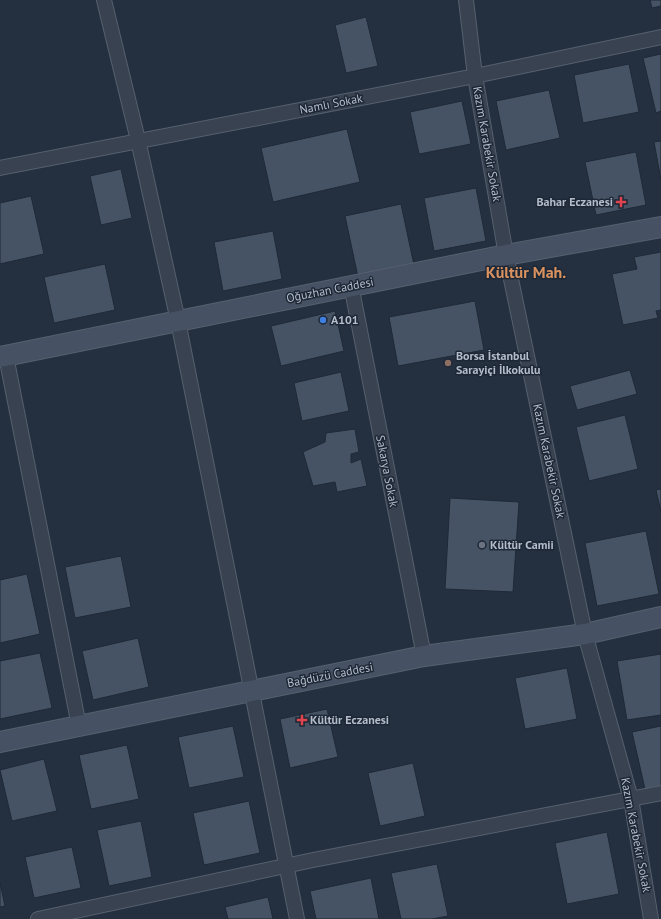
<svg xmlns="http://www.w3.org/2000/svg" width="661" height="919" font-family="'PT Sans',sans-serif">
<rect width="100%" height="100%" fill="#243040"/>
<path fill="#455365" stroke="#1f2937" d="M650,0h11v6l-9,2z
M366,17l12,49 -32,7 -11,-48z
M661,54v57l-5,2 -13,-55z
M629,64l10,48 -56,11 -9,-48z
M549,90l11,48 -54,12 -10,-49z
M462,101l9,43 -52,10 -9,-42z
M347,129l13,53 -87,20 -12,-54z
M661,141v39l-7,-38z
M636,152l10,53 -50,10 -11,-53z
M121,169l11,49 -31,7 -11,-49z
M476,188l10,53 -52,10 -10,-53z
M31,196l13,58 -44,10v-61z
M401,204l13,61 -56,12 -13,-61z
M273,231l9,48 -59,12 -9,-49z
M661,252v58l-5,1 2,7 -35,7 -11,-51 25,-5 -3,-12z
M105,264l10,46 -61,13 -10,-46z
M475,301l9,49 -86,16 -9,-49z
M335,311l9,40 -63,15 -10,-40z
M630,370l7,24 -60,16 -7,-24z
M341,372l8,39 -47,10 -8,-38z
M625,415l13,54 -49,12 -13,-54z
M355,429l4,23 -8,2v9l10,-4 6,27 -30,6 -2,-10 -22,4 -10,-34 22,-10 1,-9z
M661,489v23l-5,-22z
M450,498l69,4 -6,90 -68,-3z
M646,531l13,63 -62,12 -12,-63z
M121,556l10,51 -56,11 -10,-51z
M27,574l13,60 -40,9v-63z
M138,638l11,49 -56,13 -11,-49z
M40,653l12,55 -52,11v-58z
M661,654v61l-34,5 -10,-59z
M567,668l10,51 -52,10 -10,-51z
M327,709l11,48 -48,11 -10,-49z
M233,726l11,51 -55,11 -11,-51z
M661,726v60l-16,3 -13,-57z
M127,745l12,54 -48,10 -12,-54z
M44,759l13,52 -45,10 -12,-51z
M413,763l12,53 -45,10 -12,-53z
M249,801l11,52 -56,12 -11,-52z
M141,821l11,56 -43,9 -12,-56z
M607,832l12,62 -52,10 -12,-61z
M72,847l9,41 -47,10 -9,-41z
M437,864l11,52 -16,3h-31l-10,-46z
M371,878l8,41h-63l-6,-28z
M0,883l5,23 -5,1z
M268,897l5,22h-45l-3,-12z"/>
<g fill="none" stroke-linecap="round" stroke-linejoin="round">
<defs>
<path id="street" d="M104,0l34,140 40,181 119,598
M466,0l9,76 31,179 79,379 46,165 20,120
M0,168l475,-92 186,-39
M351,285l73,371
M6,356l73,370
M38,919l275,-59 348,-67"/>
<path id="secondary" d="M0,357l506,-102 155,-28
M0,742l424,-86 161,-22 76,-17"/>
</defs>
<use href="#street" stroke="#56606e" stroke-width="16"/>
<use href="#secondary" stroke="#56606e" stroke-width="22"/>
<use href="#street" stroke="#384250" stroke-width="14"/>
<use href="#secondary" stroke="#465163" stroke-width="20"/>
</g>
<g fill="#e0444e" stroke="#1d2735" stroke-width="1.5">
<path d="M619 196h4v4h4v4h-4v4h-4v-4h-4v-4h4z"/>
<path d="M300 714h4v4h4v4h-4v4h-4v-4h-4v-4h4z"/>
</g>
<circle fill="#3f7fe0" stroke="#1d2735" stroke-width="1.5" cx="323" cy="320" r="4"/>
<circle fill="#8d6e63" stroke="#1d2735" stroke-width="1.5" cx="448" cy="363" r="4"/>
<circle fill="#6b7280" stroke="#1d2735" stroke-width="1.5" cx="482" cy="545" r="4"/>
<g text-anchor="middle" stroke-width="3" stroke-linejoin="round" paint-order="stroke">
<g font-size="12" fill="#b4bdcb" stroke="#1d2735">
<text transform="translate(331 104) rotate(-11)" y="4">Namlı Sokak</text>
<text transform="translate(487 144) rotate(80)" y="4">Kazım Karabekir Sokak</text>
<text transform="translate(330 290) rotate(-11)" y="4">Oğuzhan Caddesi</text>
<text transform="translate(549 461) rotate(78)" y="4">Kazım Karabekir Sokak</text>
<text transform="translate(387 471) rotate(79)" y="4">Sakarya Sokak</text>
<text transform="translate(330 675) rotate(-11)" y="4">Bağdüzü Caddesi</text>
<text transform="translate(636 835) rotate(79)" y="4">Kazım Karabekir Sokak</text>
</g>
<g font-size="12" font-weight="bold" fill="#b4bdcb" stroke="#1d2735" text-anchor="start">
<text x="613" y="206" text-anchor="end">Bahar Eczanesi</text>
<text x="331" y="324">A101</text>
<text x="456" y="360">Borsa İstanbul<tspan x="456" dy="14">Sarayiçi İlkokulu</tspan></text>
<text x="490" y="549">Kültür Camii</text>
<text x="310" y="724">Kültür Eczanesi</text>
</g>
<g font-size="16" font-weight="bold" fill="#da9360" stroke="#1d2735">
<text x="526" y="278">Kültür Mah.</text>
</g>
</g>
</svg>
